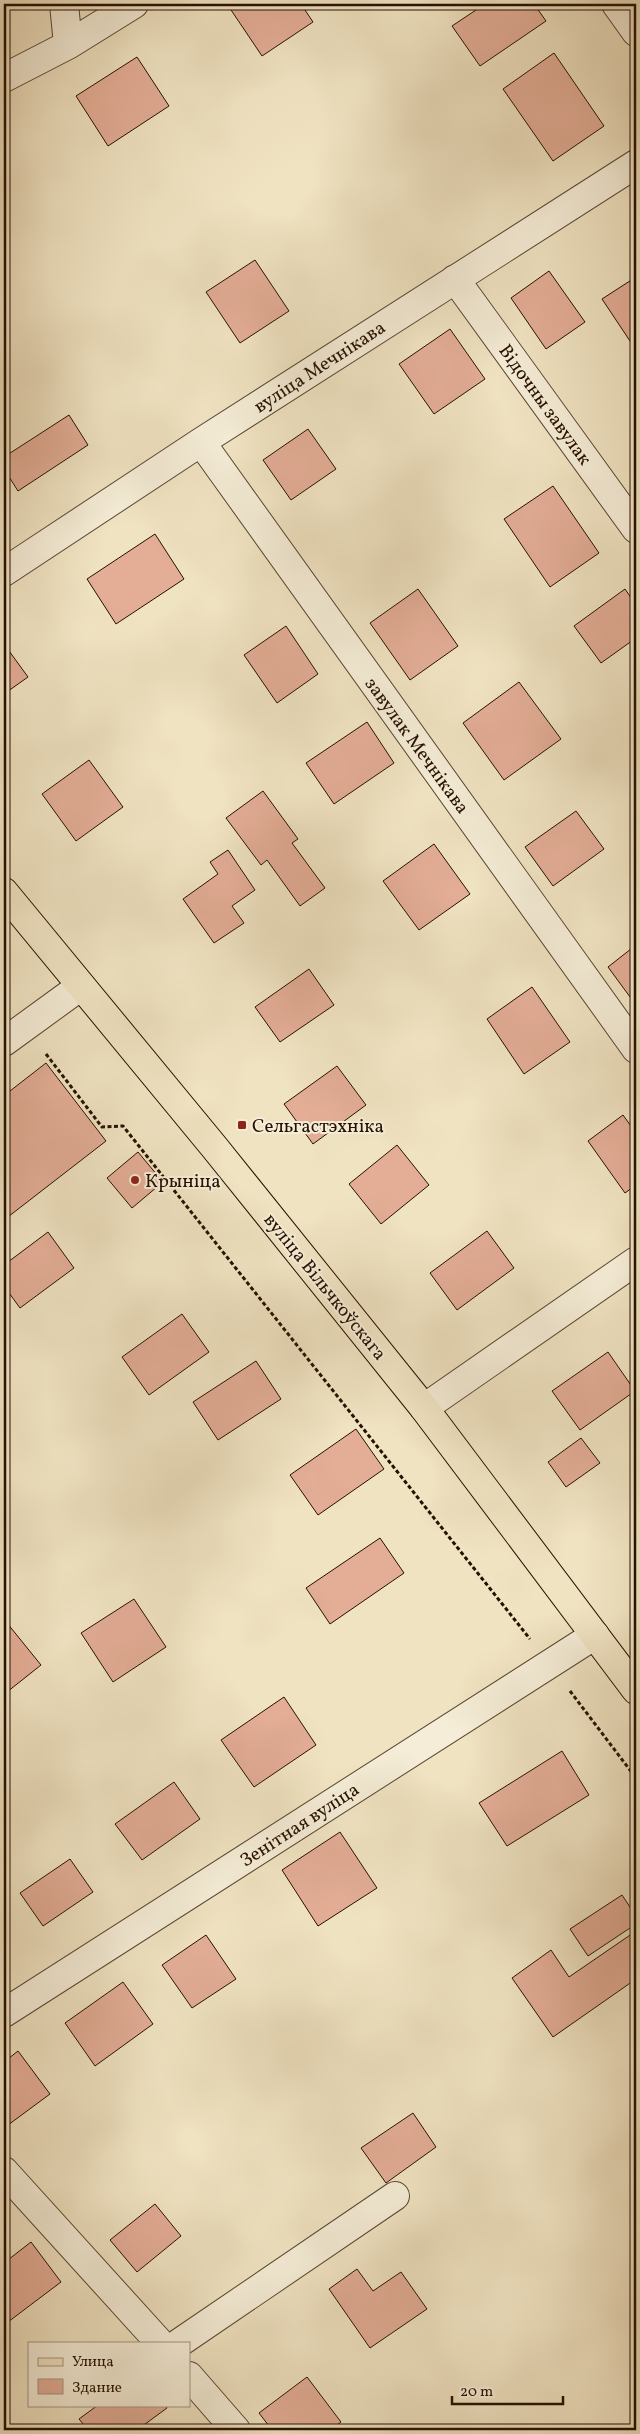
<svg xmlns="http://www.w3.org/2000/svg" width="640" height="2434" font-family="Vollkorn,serif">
<rect width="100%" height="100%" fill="#f0e3c2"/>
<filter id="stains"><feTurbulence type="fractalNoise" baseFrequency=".004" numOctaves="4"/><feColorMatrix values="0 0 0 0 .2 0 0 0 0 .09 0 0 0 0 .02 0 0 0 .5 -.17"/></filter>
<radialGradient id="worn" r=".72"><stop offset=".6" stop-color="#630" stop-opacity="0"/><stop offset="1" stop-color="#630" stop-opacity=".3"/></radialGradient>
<path fill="#e3ad96" stroke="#261000" d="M227,4h74l12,18 -51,34z
M485,4h49l12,17 -66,45 -28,-40z
M554,53l50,73 -51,35 -50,-72z
M137,57l32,49 -61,40 -32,-50z
M255,260l34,51 -49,32 -34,-51z
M549,271l36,51 -39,27 -35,-51z
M636,277v73l-34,-51z
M450,329l35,50 -51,35 -35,-50z
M69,415l19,30 -70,46 -14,-22v-12z
M308,429l28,40 -45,31 -28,-40z
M553,486l46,67 -49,34 -46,-68z
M155,534l29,45 -68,45 -29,-45z
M418,589l40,57 -48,34 -40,-57z
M625,589l11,16v33l-35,25 -27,-37z
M286,626l32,48 -41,29 -33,-48z
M4,644l24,33 -24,17z
M519,682l42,57 -57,41 -41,-57z
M367,722l27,41 -60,41 -28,-41z
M89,760l34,47 -47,34 -34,-47z
M263,791l35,48 -6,4 33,45 -25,18 -33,-46 -6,5 -35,-47z
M576,811l28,38 -51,37 -28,-39z
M434,844l36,50 -51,36 -36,-49z
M228,850l27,40 -23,16 12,17 -30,20 -31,-44 35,-25 -8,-12z
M636,945v54l-3,2 -25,-34z
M309,969l25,36 -54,37 -25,-35z
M532,987l38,55 -46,32 -37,-55z
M46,1063l60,78 -102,79v-138l6,9z
M337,1066l29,39 -53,39 -29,-40z
M623,1115l13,18v52l-11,8 -37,-52z
M397,1145l32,40 -48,39 -32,-40z
M138,1152l25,30 -31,26 -25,-30z
M487,1231l27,37 -57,42 -27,-37z
M48,1232l26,36 -54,40 -16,-22v-21z
M182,1314l27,38 -60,43 -27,-38z
M608,1352l27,39 -55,39 -28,-39z
M256,1361l25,38 -63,41 -25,-38z
M356,1429l28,40 -66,46 -28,-40z
M581,1438l19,25 -34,24 -18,-25z
M380,1538l24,35 -74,51 -24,-36z
M134,1599l32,48 -53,35 -32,-49z
M7,1623l34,42 -34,27 -3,-4v-63z
M284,1697l32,48 -62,42 -33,-47z
M562,1751l27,44 -82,51 -28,-43z
M174,1782l26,37 -58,41 -27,-36z
M340,1832l37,56 -59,38 -36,-56z
M70,1859l23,33 -50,34 -23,-33z
M622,1895l14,21v8l-48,32 -18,-27z
M636,1931v48l-83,58 -41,-59 39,-28 18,27z
M206,1935l30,44 -44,29 -30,-43z
M123,1982l30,42 -58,42 -30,-43z
M18,2051l32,43 -46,34v-66z
M413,2113l23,34 -50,36 -25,-35z
M155,2204l26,32 -44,36 -27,-32z
M31,2242l30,40 -57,43v-62z
M357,2269l16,22 28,-19 26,37 -57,39 -41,-59z
M307,2377l34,45 -10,8h-59l-13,-17z
M98,2405h67l2,3 -30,22h-49l-9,-11z"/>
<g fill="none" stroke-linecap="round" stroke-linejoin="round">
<defs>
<path id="minor" d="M64,4l4,41
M616,4l20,28
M4,78l64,-33 66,-41
M455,279l181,250
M201,442l435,607
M4,572l197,-130 435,-278
M4,1042l77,-56
M424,1408l212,-147
M4,2013l591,-378
M4,2171l156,172
M179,2343l216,-147
M189,2376l47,54"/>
<path id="major" d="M4,892l211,256 209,260 212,282"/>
</defs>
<use href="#minor" stroke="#584530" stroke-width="30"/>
<use href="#major" stroke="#261000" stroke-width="30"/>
<path stroke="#261000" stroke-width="3" stroke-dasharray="4 2.5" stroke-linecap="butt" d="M46,1054l56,73 21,-1 407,513
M570,1691l66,87"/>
<use href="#minor" stroke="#f5edd7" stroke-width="28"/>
<use href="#major" stroke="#f0e3c2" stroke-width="28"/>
</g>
<g fill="#8f2418" stroke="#f5edd7" stroke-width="2">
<rect x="237" y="1120" width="10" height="10" rx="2.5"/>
<circle cx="135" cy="1180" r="5"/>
</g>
<g text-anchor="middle" stroke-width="4" stroke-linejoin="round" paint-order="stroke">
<g font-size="19" fill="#261000" stroke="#f5edd7">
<text transform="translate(319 366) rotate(-33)" y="7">вуліца Мечнікава</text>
<text transform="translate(546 404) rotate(54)" y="7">Відочны завулак</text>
<text transform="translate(418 745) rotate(54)" y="7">завулак Мечнікава</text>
<text transform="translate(326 1286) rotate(51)" y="7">вуліца Вільчкоўскага</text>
<text transform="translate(299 1824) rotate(-33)" y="7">Зенітная вуліца</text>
</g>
<g font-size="19" fill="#261000" stroke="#f5edd7" text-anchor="start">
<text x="252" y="1132">Сельгастэхніка</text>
<text x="145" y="1187">Крыніца</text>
</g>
</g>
<rect width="640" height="2434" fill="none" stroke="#f0e3c2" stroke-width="20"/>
<rect x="5" y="5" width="630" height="2424" fill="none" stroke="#261000" stroke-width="2.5"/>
<rect x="10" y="10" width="620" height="2414" fill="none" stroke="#261000"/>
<rect x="28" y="2342" width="162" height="65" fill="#f5edd7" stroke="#a29581"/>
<rect x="38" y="2358" width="25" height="8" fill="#f0e3c2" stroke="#a29581"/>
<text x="72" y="2366" font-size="15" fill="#261000">Улица</text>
<rect x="38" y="2379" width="25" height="15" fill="#e3ad96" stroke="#a29581"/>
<text x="72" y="2392" font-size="15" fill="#261000">Здание</text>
<path d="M452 2396v8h111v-8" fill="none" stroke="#261000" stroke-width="2.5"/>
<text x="460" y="2396" font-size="15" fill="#261000" stroke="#f5edd7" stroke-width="4" paint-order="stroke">20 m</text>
<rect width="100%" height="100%" filter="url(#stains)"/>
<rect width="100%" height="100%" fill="url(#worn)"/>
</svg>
